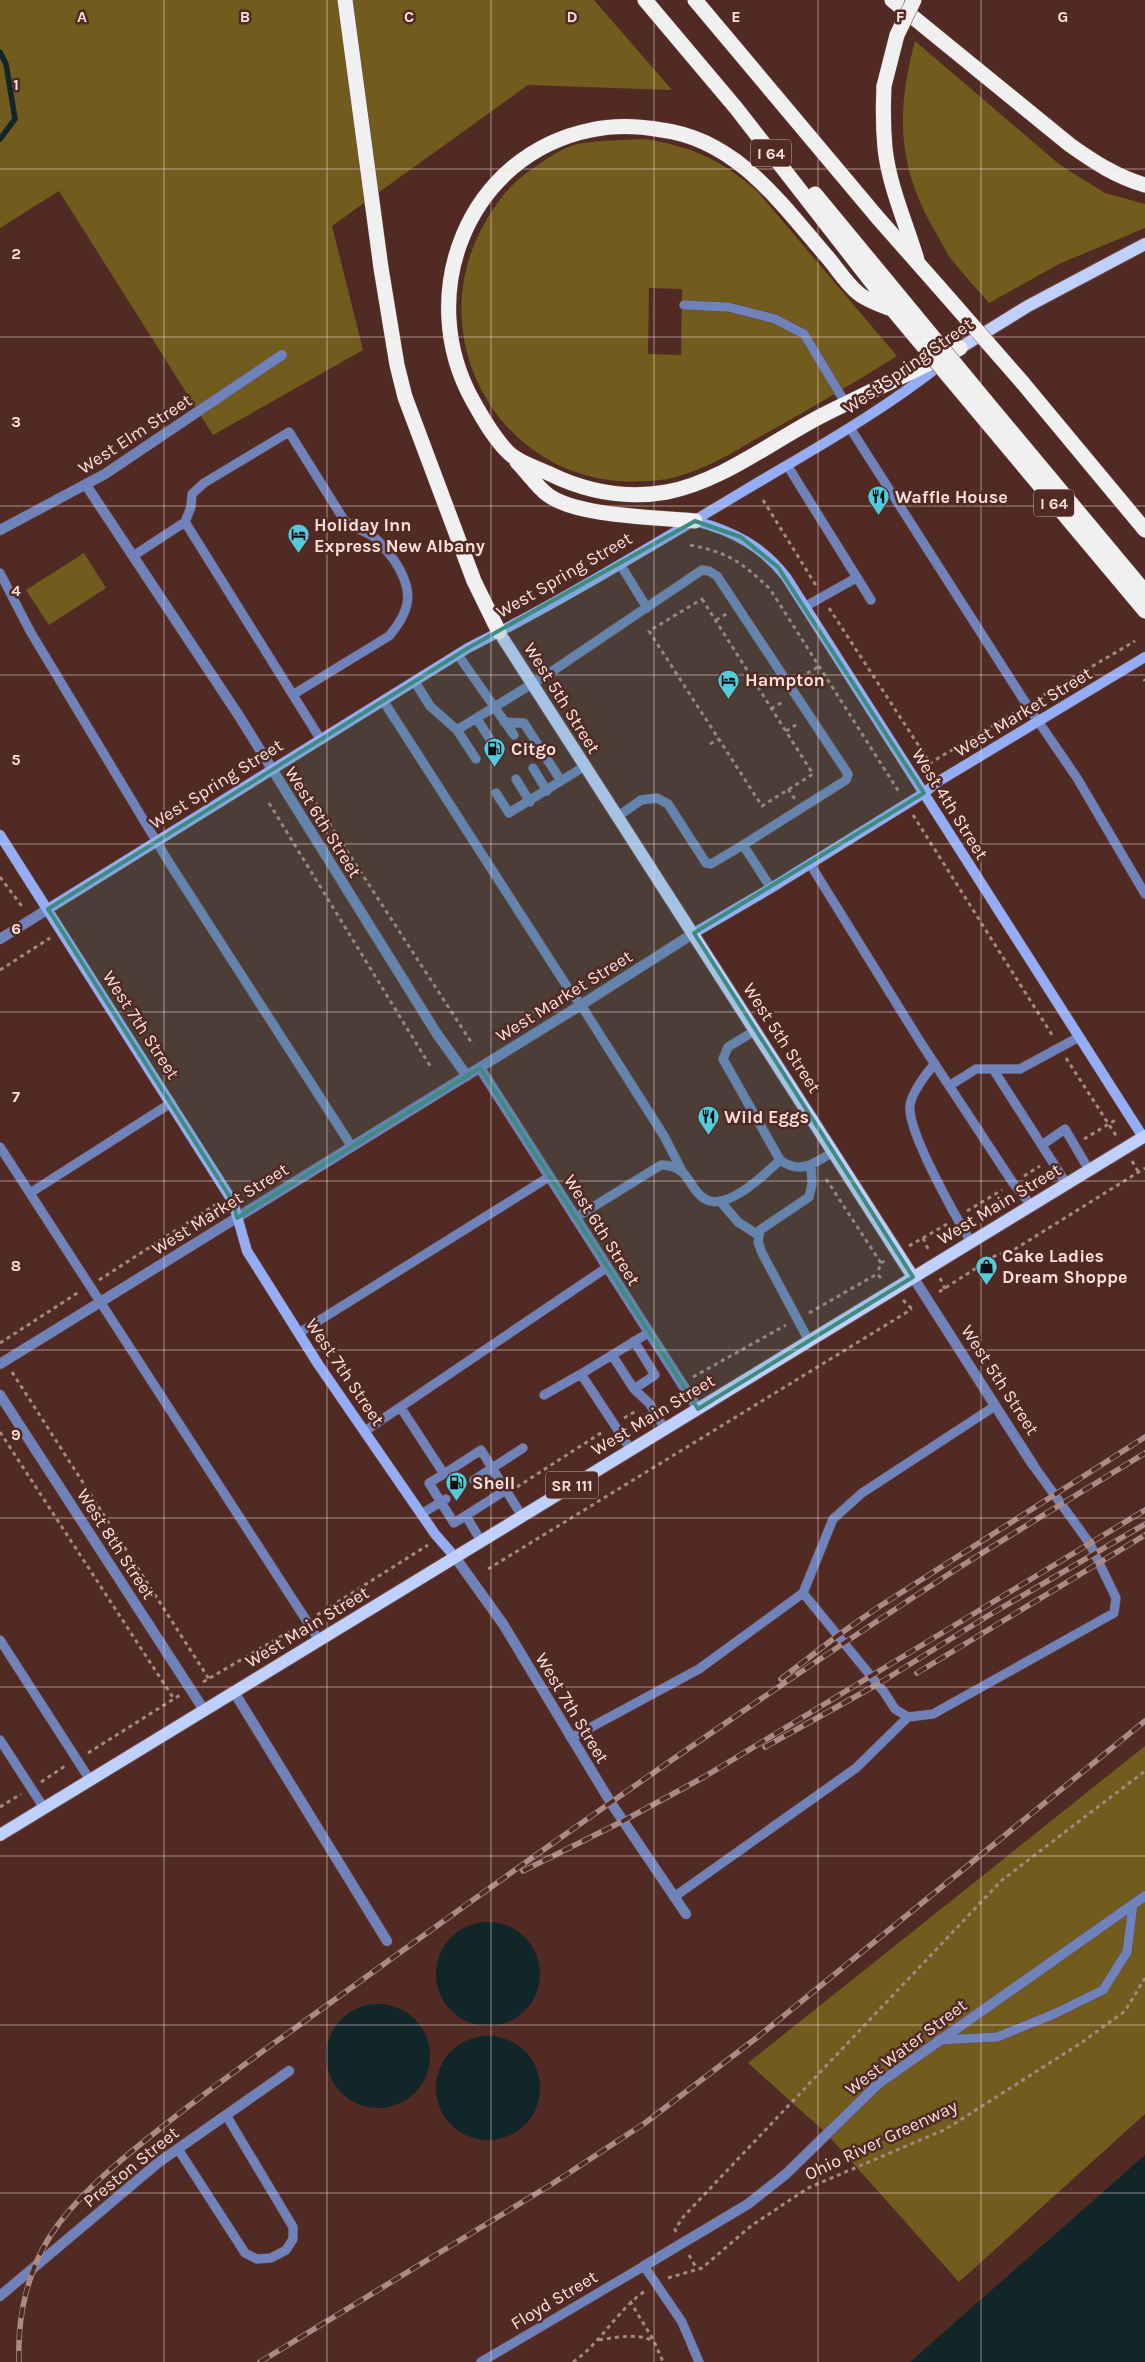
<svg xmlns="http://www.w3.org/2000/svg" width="1145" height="2362" font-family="Karla,sans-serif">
<rect width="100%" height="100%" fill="#512a24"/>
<path fill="#715c1d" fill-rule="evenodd" d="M0,0h594l78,90 -144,-5 -196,141 31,124 -150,85 -154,-244 -59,37z
M915,41l145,124 45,28 40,11v24l-86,36 -70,39c-13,-15 -26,-29 -38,-44 -6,-8 -10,-18 -15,-26 -39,-66 -40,-120 -21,-192z
M645,139c48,8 77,21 113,53l139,164c-45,28 -90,55 -136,80 -27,16 -55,33 -85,41 -19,5 -40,5 -59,4 -122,-11 -192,-144 -136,-251 12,-23 26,-43 48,-59 14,-9 31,-23 48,-27 22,-4 46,-4 68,-5zM649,288l33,1 -1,66 -33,-1z
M84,553l22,35 -57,37 -23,-35z
M1145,1746v368l-186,168 -133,-149 -78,-70z"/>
<path fill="#112629" d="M436 1974a52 52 0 1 1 104 0a52 52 0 1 1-104 0Z
M326 2056a52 52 0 1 1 104 0a52 52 0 1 1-104 0Z
M436 2088a52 52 0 1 1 104 0a52 52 0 1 1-104 0Z
M1145,2155v207h-235z"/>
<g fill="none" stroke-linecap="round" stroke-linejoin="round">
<path stroke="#112629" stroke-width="5.5" d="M0,52l6,12 9,55 -15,20"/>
<defs>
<path id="lane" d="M684,305l44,2 47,12 29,15 42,70
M850,428l177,277 50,73 68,116
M787,465l84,135
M185,522l6,-15 1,-13 12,-11 85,-51 55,88c8,8 20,10 30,17 8,7 14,15 20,23 20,30 18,49 -5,76l-95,58
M133,556l52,-34 136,218
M620,564l27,44
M0,573l30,58 140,233 182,283
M806,606l50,-28
M458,655l56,80
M415,682l15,24 27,24 91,-56 154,-104 7,1 8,5 131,198 -2,6 -103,65
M384,702l184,286 13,17 83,131 19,37
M477,719l18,28
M504,722l20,1 37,58
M457,730l19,29
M533,768l14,23
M516,779l14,23
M496,793l13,20 76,-47
M617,817l24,-17 16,-2 11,6 38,59 5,1 32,-19 28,43
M810,864l111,179 92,140 18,22
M756,1030l-28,17 -5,12 57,101c20,15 36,3 54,-9
M935,1064c-9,9 -24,30 -25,42 -3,25 47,113 61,136
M993,1069l73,114
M949,1086l27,-17h44l59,-32
M1042,1145l23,-16 24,41
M0,1147l319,493
M30,1193l141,-90
M720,1201l18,21 20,13
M575,1218l86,-53c31,1 26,24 44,34 22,13 60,-25 75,-39
M299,1333l250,-156
M634,1341l21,34 -21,14 15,14 16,26
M809,1341l-47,-88 -4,-11 2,-12 49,-33 3,-13 -1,-18
M612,1355l22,34
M544,1395l37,-21
M401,1408l43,66 37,-24 41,66
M365,1431l241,-163
M631,1450l-50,-76 67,-41
M444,1474l-15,9 25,40 52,-33
M474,1480l49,-32
M421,1514l25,-15
M466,1516l15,25
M803,1593l81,99 11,17 13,8 25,-3 181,-101 2,-15 -26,-54 -57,-79
M0,1640l90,140
M571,1738l128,-69 104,-76 30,-74 29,-26 133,-87
M0,1740l44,68
M674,1897l182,-129 52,-51
M938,2040l59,-3 57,-23 49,-24 24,-38 6,-48
M178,2149l67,104 12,6 14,-1 15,-8 7,-11v-12l-67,-112
M481,2362l163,-96 38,56 17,40"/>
<path id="street" d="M86,485l153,231 198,318 30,42
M0,530l105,-56 177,-119
M0,939l48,-30
M480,1068l218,341
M913,1277l120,188
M0,1364l581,-359 113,-72
M0,1395l204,315
M455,1557l48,67 108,179 75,111
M234,1692l153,249
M644,2266l104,-62 38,-30 92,-90 267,-188
M0,2296l159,-134 130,-91"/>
<path id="secondary" d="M695,521c38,10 67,25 91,56l357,560
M0,835l233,367 14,49 71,113 117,170 20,23
M48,909l420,-261c95,-48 187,-104 279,-159 67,-40 136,-78 197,-127
M694,933l77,-45 153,-95 15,-12 206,-124"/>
<path id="primary" d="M960,348l68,-42 117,-62
M499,632l414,645
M0,1835l1145,-699"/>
<path id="highway" d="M345,0l36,268 16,97 8,32 69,184 25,51
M645,0l91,108 155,199
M695,0l183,218 60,68
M892,0l178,145c24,17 47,32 75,40
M884,86c-1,21 -1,41 1,62 4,38 21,75 32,112
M815,194l90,109
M893,310c-11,-5 -26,-9 -35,-17 -11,-9 -20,-23 -29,-34 -47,-54 -91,-119 -167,-129 -22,-4 -49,-5 -71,0 -123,25 -178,164 -118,271 10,18 22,39 37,53 10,9 27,14 40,20 37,18 77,25 117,18 57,-11 109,-54 160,-79 44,-22 89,-43 133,-65
M1022,382l123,148
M985,400l160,192
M975,408l170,203
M517,462c10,10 20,25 31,33 30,22 110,22 147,26"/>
</defs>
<use href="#lane" stroke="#6c4741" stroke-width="10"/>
<use href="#street" stroke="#6c4741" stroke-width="11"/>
<use href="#secondary" stroke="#6c4741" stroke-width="11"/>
<use href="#primary" stroke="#6c4741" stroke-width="14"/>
<use href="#highway" stroke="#6c4741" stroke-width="16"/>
<path stroke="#a88782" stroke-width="3" stroke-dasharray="4 4" stroke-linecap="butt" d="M763,500l54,87
M690,545c40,8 51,17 80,44l129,203
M702,599l111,175 -51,32 -113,-175z
M829,608l101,155 86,-51
M716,620l12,-7
M800,677l20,-11
M1144,679l1,2
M1037,699l98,-58
M771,709l13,-8
M786,731l13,-8
M710,744l9,-5
M303,783l170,262
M788,789l7,10
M269,803l163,266
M913,815l141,223
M0,877l24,32
M0,970l50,-32
M1066,1058l51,79
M1084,1139l33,-20
M1132,1161l7,12
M1024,1176l16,-10
M826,1179l55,84 -4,11
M967,1211l35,-21
M923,1238l6,13
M909,1246l38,-22
M881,1263l5,-3
M940,1278l5,11
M99,1280l119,-77
M939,1292l59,-38h9l138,-86
M903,1300l9,9
M809,1313l68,-39 6,6
M0,1343l79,-51
M12,1372l197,307
M693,1377l93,-52
M624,1418l14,-8
M0,1432l174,267
M517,1487l87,-56
M488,1569l424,-260
M317,1615l111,-70
M203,1682l94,-55
M88,1753l92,-58
M41,1782l24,-16
M0,1807l21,-13
M676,2232l-1,-3 9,-13 318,-336 143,-109
M689,2255l8,14
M668,2278l34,-10 49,-42 57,-38 138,-59 135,-86 44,-32 20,-33
M630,2301l24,40 9,21
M599,2340c19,-3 37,-7 55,1
M573,2362c29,-20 43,-51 72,-71"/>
<use href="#lane" stroke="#6f82ba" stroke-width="9"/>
<use href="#street" stroke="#6f82ba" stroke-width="10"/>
<use href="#secondary" stroke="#95adf4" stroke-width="10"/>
<use href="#primary" stroke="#c0d0fe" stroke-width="12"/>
<use href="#highway" stroke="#f0f0f0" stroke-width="15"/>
<defs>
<path id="rail" d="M917,1673l228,-138
M781,1679l56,-43 40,-28 268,-171
M765,1747l113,-63 108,-67 159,-93
M523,1871l100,-50 81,-44 441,-267
M19,2362c-2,-49 10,-100 41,-140 27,-35 63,-64 97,-91 64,-52 132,-98 198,-146 194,-141 392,-280 594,-411 64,-41 131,-81 196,-121
M260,2362l292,-178 93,-61 114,-87 386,-315"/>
</defs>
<use href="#rail" stroke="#ab8a85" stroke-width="5.5"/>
<use href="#rail" stroke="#512a24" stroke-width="4" stroke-dasharray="11" stroke-linecap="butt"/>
<defs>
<path id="highway-bridge" d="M884,86l13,-51 17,-35
M938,286l84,96
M905,303l80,97
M893,310l82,98"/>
</defs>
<use href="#highway-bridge" stroke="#6c4741" stroke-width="16" stroke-linecap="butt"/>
<use href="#highway-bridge" stroke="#f0f0f0" stroke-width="15"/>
</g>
<path fill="#3e8b84" fill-opacity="0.2" stroke="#3e8b84" stroke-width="4" stroke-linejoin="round" d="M695,521l46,16 37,30 146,226 -230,140 219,344 -215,132 -218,-341 -243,150 -4,-16 -185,-293 420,-261z"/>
<path fill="none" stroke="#f9dfda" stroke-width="1" stroke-opacity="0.55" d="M164,0v2362M327,0v2362M491,0v2362M654,0v2362M818,0v2362M981,0v2362M0,169h1145M0,337h1145M0,506h1145M0,675h1145M0,844h1145M0,1012h1145M0,1181h1145M0,1350h1145M0,1518h1145M0,1687h1145M0,1856h1145M0,2025h1145M0,2193h1145"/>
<defs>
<symbol id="restaurant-pin" viewBox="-11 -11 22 30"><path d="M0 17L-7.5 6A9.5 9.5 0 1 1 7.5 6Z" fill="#54cadd" stroke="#512a24"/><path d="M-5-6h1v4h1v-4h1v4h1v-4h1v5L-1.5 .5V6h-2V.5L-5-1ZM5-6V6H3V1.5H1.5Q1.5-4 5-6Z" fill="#111"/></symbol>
<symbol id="hotel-pin" viewBox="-11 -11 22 30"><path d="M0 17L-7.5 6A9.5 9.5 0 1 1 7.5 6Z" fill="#54cadd" stroke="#512a24"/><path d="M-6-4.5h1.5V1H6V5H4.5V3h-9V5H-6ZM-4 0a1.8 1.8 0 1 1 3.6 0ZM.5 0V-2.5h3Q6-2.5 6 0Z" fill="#111"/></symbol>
<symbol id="fuel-pin" viewBox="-11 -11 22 30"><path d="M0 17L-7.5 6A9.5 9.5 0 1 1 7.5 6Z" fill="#54cadd" stroke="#512a24"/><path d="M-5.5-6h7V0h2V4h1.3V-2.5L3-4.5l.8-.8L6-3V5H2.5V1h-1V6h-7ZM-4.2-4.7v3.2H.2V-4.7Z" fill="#111"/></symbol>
<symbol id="shop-pin" viewBox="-11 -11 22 30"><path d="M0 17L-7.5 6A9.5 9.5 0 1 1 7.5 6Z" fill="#54cadd" stroke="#512a24"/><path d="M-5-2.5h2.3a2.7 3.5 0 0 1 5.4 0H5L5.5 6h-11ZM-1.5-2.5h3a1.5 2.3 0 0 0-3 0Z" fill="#111"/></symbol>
</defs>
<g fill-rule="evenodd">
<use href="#restaurant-pin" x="866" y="484" width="25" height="34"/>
<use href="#hotel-pin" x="286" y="522" width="25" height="34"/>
<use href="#hotel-pin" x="716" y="668" width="25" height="34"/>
<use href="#fuel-pin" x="482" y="736" width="25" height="34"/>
<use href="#restaurant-pin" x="696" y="1104" width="25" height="34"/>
<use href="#shop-pin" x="974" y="1254" width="25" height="34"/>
<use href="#fuel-pin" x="444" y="1470" width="25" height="34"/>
</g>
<g text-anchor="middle" stroke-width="5" stroke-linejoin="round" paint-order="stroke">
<g fill="#512a24" stroke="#c7a9a3" stroke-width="1">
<rect x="751" y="139.5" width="40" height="27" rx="4"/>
<rect x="1034" y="489.5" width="40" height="27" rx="4"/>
<rect x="546" y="1471.5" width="52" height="27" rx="4"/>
</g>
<g font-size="16" font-weight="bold" fill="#f9dfda">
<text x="771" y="159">I 64</text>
<text x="1054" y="509">I 64</text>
<text x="572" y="1491">SR 111</text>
</g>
<g font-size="18" fill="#f9dfda" stroke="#512a24">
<text transform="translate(908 366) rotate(-35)" y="6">West Spring Street</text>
<text transform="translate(135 434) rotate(-33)" y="6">West Elm Street</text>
<text transform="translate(564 575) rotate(-30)" y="6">West Spring Street</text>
<text transform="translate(562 698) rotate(58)" y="6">West 5th Street</text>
<text transform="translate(1023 712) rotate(-31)" y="6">West Market Street</text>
<text transform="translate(216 784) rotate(-32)" y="6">West Spring Street</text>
<text transform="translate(950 804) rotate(58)" y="6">West 4th Street</text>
<text transform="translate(323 822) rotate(58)" y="6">West 6th Street</text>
<text transform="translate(564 996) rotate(-32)" y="6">West Market Street</text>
<text transform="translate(141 1025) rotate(57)" y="6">West 7th Street</text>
<text transform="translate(782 1038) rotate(57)" y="6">West 5th Street</text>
<text transform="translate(999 1204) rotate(-31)" y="6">West Main Street</text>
<text transform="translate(220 1209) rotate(-32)" y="6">West Market Street</text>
<text transform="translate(602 1230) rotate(58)" y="6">West 6th Street</text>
<text transform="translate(345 1372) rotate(56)" y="6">West 7th Street</text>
<text transform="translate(1000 1380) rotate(57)" y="6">West 5th Street</text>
<text transform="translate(653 1415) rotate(-31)" y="6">West Main Street</text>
<text transform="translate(116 1544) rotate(57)" y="6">West 8th Street</text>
<text transform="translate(307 1627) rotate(-31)" y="6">West Main Street</text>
<text transform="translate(572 1708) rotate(59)" y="6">West 7th Street</text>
<text transform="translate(906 2047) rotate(-37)" y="6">West Water Street</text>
<text transform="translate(881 2140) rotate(-25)" y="6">Ohio River Greenway</text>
<text transform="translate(131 2167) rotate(-39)" y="6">Preston Street</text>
<text transform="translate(554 2300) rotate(-31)" y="6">Floyd Street</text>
</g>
<g font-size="18" font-weight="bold" fill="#f9dfda" stroke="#512a24" text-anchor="start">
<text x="895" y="503">Waffle House</text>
<text x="314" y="531">Holiday Inn<tspan x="314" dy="21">Express New Albany</tspan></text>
<text x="745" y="686">Hampton</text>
<text x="511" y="755">Citgo</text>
<text x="724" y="1123">Wild Eggs</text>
<text x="1002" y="1262">Cake Ladies<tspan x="1002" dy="21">Dream Shoppe</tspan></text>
<text x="472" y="1489">Shell</text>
</g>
</g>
<g font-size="16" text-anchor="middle" font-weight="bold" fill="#f9dfda" stroke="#512a24" stroke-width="5" stroke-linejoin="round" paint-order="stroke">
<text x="82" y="22">A</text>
<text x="245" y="22">B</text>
<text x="409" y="22">C</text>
<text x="572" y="22">D</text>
<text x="736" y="22">E</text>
<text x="900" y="22">F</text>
<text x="1063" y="22">G</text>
<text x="16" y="90">1</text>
<text x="16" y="259">2</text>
<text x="16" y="427">3</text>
<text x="16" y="596">4</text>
<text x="16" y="765">5</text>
<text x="16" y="934">6</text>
<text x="16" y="1102">7</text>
<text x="16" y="1271">8</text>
<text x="16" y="1440">9</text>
</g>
</svg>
